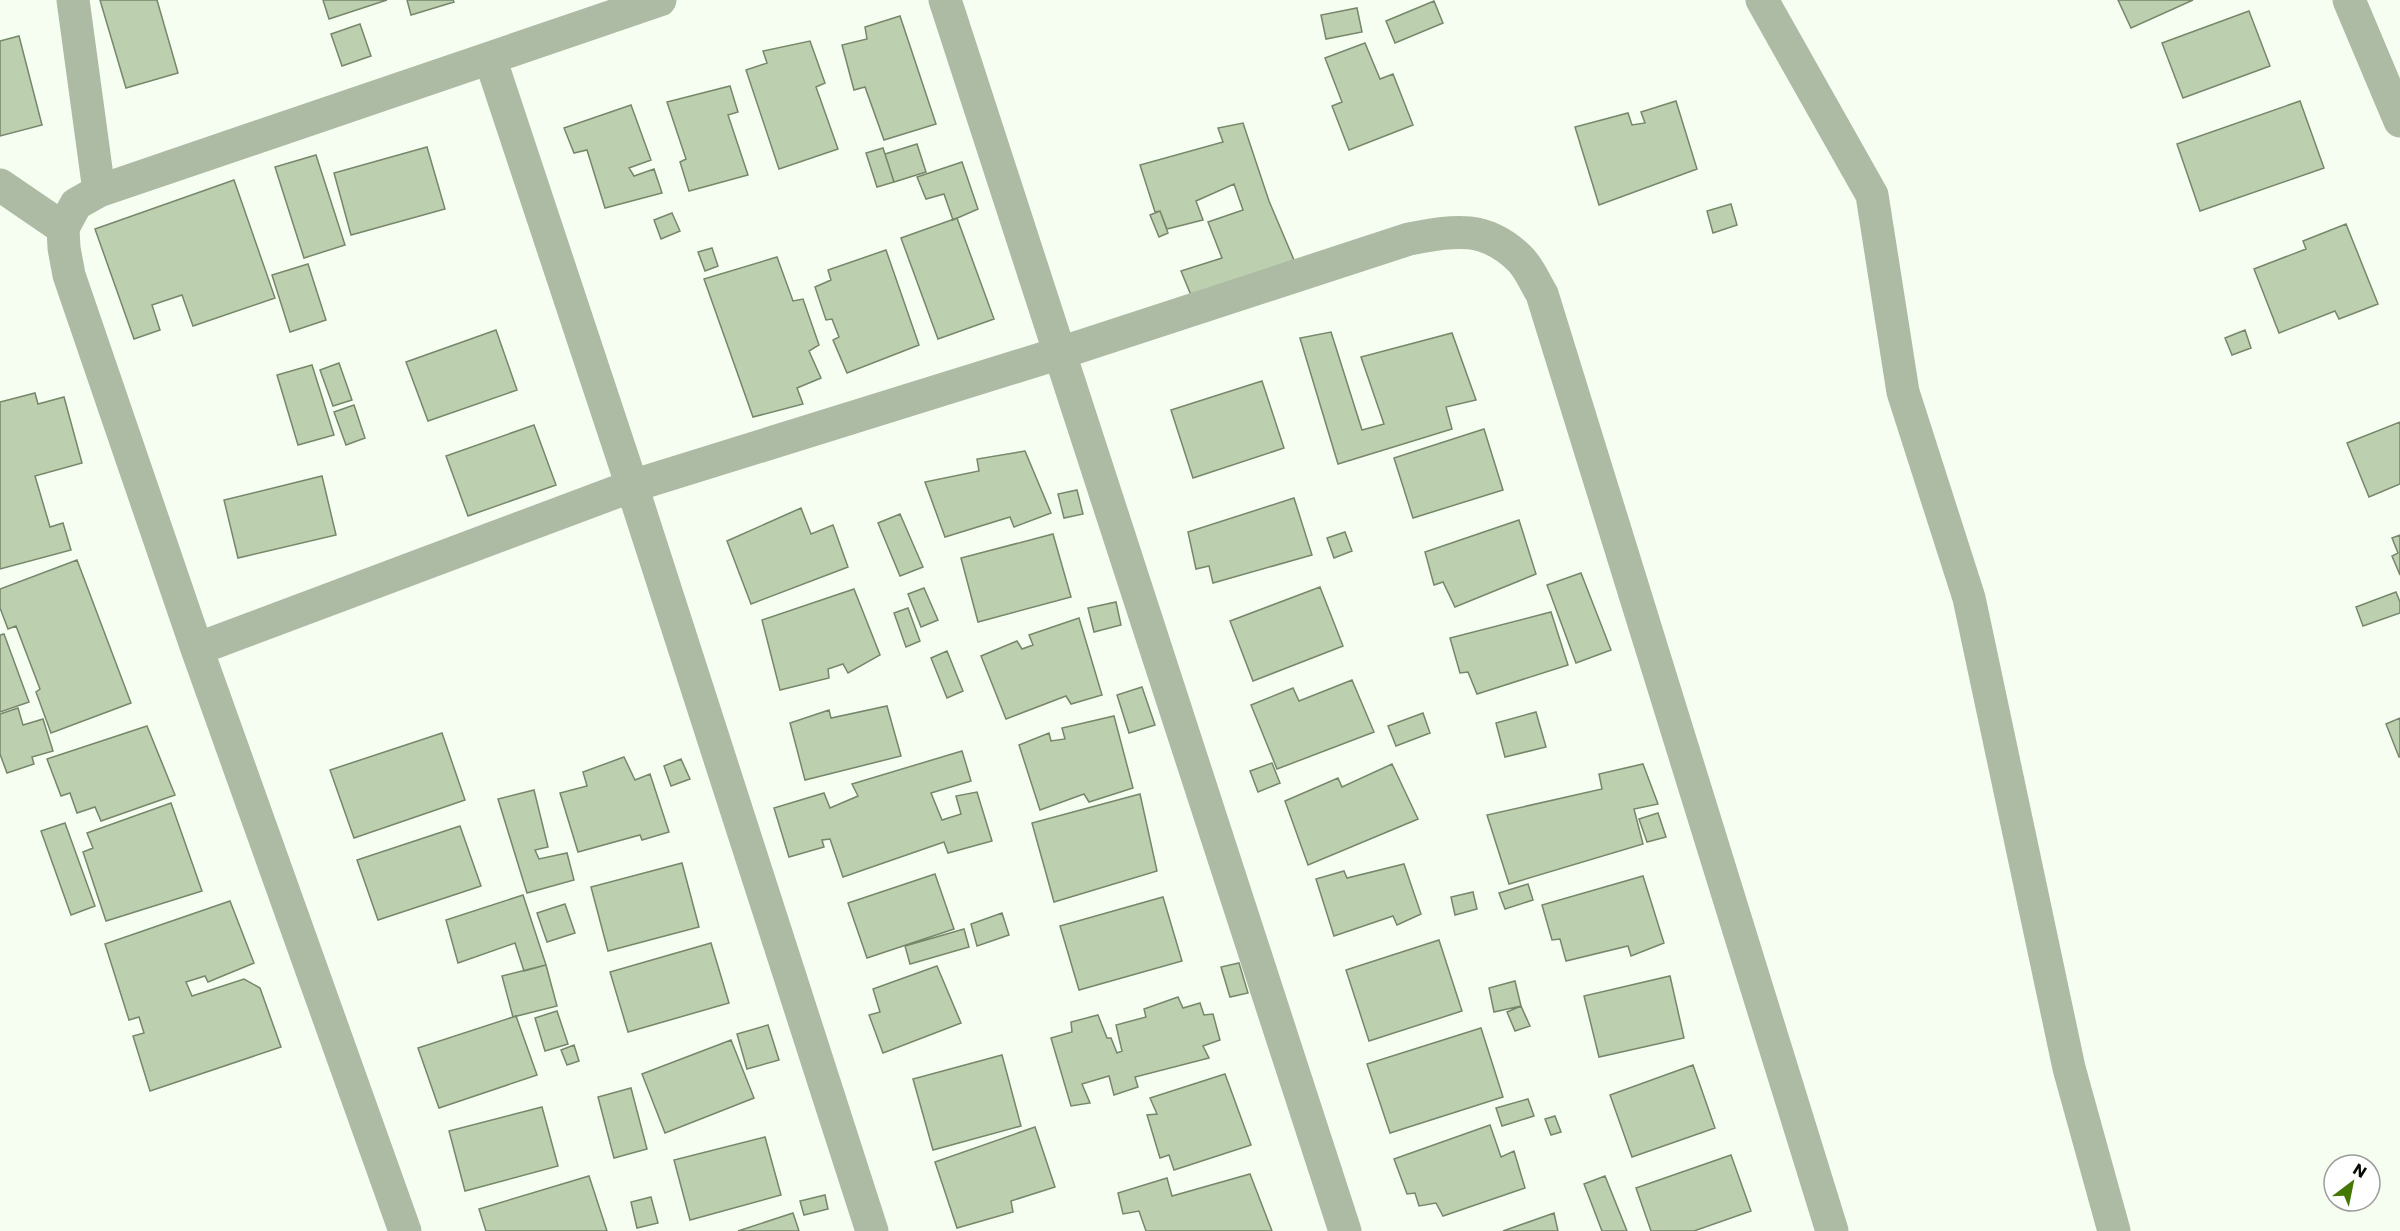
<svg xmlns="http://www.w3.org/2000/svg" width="2400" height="1231" font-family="Poppins,sans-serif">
<rect width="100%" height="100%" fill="#f6fef1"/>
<path fill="#bccfaf" stroke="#76876a" stroke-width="1.5" d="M100,0h57l21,73 -52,15z
M323,0h64l-58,19z
M407,0h46l1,2 -43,13z
M2118,0h75l-62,28z
M1434,1l9,22 -48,20 -9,-22z
M1357,8l5,24 -36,7 -5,-24z
M2249,11l21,55 -87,32 -21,-55z
M900,16l36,108 -52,16 -19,-53 -11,3 -12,-45 25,-6 -2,-12z
M360,24l11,32 -29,10 -11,-32z
M19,36l23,89 -42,11v-95z
M810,41l15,42 -9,4 22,62 -59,20 -33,-99 21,-7 -4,-12z
M1365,43l15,36 13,-5 20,51 -64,25 -17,-44 10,-4 -17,-44z
M730,86l8,26 -10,3 20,60 -59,16 -9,-29 6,-3 -19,-57z
M1676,101l21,68 -98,36 -24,-78 53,-14 4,12 13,-2 -4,-11z
M2300,101l24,67 -124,43 -23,-67z
M631,105l20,55 -22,8 5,8 20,-7 8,24 -57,15 -18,-58 -13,3 -10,-25z
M1243,123l26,78 25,59 -101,40 -12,-29 41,-13 -14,-36 35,-12 -9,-26 -38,17 7,19 -36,9 -7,-18 -5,1 -15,-47 83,-23 -5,-14z
M917,144l9,28 -32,10 -9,-28z
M427,147l18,62 -94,26 -17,-62z
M883,148l11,34 -17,5 -11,-34z
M316,155l29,90 -41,13 -29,-91z
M962,162l16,47 -25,11 -9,-26 -18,5 -9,-22z
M234,180l41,118 -82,28 -11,-31 -30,10 8,25 -26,9 -39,-110z
M1731,204l6,21 -24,8 -6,-22z
M1160,211l8,22 -9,4 -9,-22z
M672,213l8,18 -19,8 -7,-19z
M957,218l37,101 -56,20 -37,-101z
M2346,224l32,80 -39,15 -4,-8 -56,22 -25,-64 52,-20 -3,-8z
M712,248l6,18 -13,5 -7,-19z
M886,250l33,95 -72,28 -14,-33 6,-3 -7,-18 -6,1 -11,-33 16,-7 -3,-10z
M777,257l16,44 10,-2 16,46 -10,6 12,27 -24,10 6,16 -50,13 -49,-138z
M308,264l18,56 -36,12 -18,-57z
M496,330l21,60 -89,31 -22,-59z
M2245,330l6,18 -19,7 -7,-17z
M1331,332l31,98 22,-6 -23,-67 91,-24 24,67 -30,7 6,22 -114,35 -38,-126z
M339,363l13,37 -19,6 -13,-36z
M312,365l22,70 -36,10 -21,-70z
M1262,381l22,67 -91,30 -22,-68z
M35,393l3,11 26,-7 18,66 -47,13 15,51 13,-4 8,27 -71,19v-167z
M354,405l11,33 -19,7 -12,-33z
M2400,422v62l-31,13 -22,-54z
M534,425l22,60 -88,31 -22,-60z
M1484,429l19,61 -90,28 -19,-60z
M1025,451l26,62 -37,14 -4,-10 -65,20 -20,-55 54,-11 -2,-12z
M322,476l14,59 -98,23 -14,-58z
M1077,490l6,24 -19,4 -6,-24z
M1294,498l18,57 -99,28 -4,-17 -13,3 -8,-37z
M801,508l10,26 22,-9 15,42 -97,37 -24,-63z
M900,514l23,53 -23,9 -22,-53z
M1519,520l17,54 -81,33 -12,-25 -9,3 -9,-33z
M1345,532l7,19 -18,7 -7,-20z
M1053,534l18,63 -93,25 -17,-64z
M2400,535v40l-8,-19 6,-3 -6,-15z
M77,560l54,143 -80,30 -15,-41 4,-3 -24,-63 -8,3 -8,-21v-19z
M1581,573l30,77 -35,13 -29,-78z
M1320,587l23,59 -90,35 -23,-60z
M924,588l14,32 -17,7 -13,-33z
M854,589l26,66 -32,18 -5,-9 -15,5 1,9 -49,12 -18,-70z
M2396,592l4,10v11l-37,13 -7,-19z
M1116,602l5,23 -27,7 -6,-24z
M908,608l12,33 -14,6 -12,-34z
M1551,612l17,53 -91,29 -9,-22 -8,1 -10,-35z
M1079,618l23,77 -31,9 -5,-8 -60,23 -25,-63 36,-15 5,8 11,-4 -4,-10z
M4,634l25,68 -29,10v-77z
M947,651l16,40 -16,7 -16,-40z
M1352,680l22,52 -97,37 -26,-64 42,-17 6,13z
M1142,687l13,38 -26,8 -12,-38z
M887,706l14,50 -96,24 -15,-57 39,-13 2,8z
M18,708l5,17 20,-6 10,32 -21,6 2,7 -27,9 -7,-19v-40z
M1536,712l10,35 -41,10 -9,-34z
M1423,713l7,20 -34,13 -8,-20z
M1114,716l19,72 -44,14 -5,-8 -44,16 -21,-65 30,-12 2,8 14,-2 -3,-11z
M2400,718v39h-1l-13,-33z
M147,726l28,69 -74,26 -6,-14 -18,6 -7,-20 -9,3 -14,-37z
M442,733l23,67 -111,38 -24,-68z
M962,751l9,30 -40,12 11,27 19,-6 -5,-18 21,-4 15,49 -44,12 -4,-11 -101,35 -13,-38 -8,1 2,7 -35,10 -15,-49 50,-15 6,15 28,-12 -6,-12z
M624,757l11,23 15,-6 19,58 -27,8 -2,-5 -62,17 -18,-59 27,-7 -4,-14z
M681,759l9,20 -19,7 -7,-20z
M1272,763l8,20 -22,9 -8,-21z
M1392,764l26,55 -110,46 -23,-64 53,-23 4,9z
M1643,764l15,40 -24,5 9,35 -134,40 -22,-69 115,-26 -3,-15z
M534,790l14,57 -13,3 4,9 28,-6 7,27 -47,13 -29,-94z
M1140,794l17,77 -103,31 -22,-79z
M171,803l31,88 -96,30 -23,-69 10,-4 -6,-15z
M1658,813l8,24 -19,5 -8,-23z
M65,823l30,83 -24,9 -30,-84z
M460,826l21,60 -103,34 -21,-60z
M682,863l17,64 -91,24 -17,-64z
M1404,864l17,50 -24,11 -4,-9 -59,20 -18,-57 28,-8 3,7z
M935,874l19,55 -87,29 -19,-55z
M1643,876l21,67 -33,13 -3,-10 -62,15 -6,-22 -8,1 -10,-35z
M1528,884l5,16 -28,9 -6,-16z
M1473,892l4,17 -22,6 -4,-18z
M523,895l23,70 -22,6 -9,-28 -57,20 -12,-43z
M1163,897l19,64 -103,29 -19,-64z
M230,901l24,62 -46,19 -3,-6 -19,6 6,14 52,-17 16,9 21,59 -131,44 -17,-55 11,-3 -5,-16 -10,3 -24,-76z
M565,904l10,29 -28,9 -10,-29z
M1002,913l7,22 -32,11 -6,-22z
M964,929l5,18 -59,17 -5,-18z
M1439,940l23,71 -93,30 -23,-71z
M711,943l18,60 -101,29 -18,-60z
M1239,963l9,30 -18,4 -9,-30z
M546,965l11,41 -44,11 -11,-41z
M937,966l24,57 -78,30 -14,-38 11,-3 -7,-23z
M1670,976l14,62 -85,19 -15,-61z
M1515,981l6,25 -27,6 -5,-24z
M1178,997l5,11 17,-5 4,12 9,-1 7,26 -17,6 6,12 -74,19 3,10 -24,8 -5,-19 -27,8 8,19 -19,3 -20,-68 21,-6 -1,-10 27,-7 9,23h4l6,15 5,-2 -6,-26 30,-8 -2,-8z
M1521,1006l9,20 -15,5 -8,-19z
M557,1011l11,33 -23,7 -10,-33z
M516,1016l21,59 -98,33 -21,-60z
M768,1025l11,35 -32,9 -10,-35z
M1481,1028l22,69 -113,36 -23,-69z
M731,1040l23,58 -89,35 -23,-59z
M574,1045l5,16 -12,4 -6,-15z
M1002,1055l19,71 -88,24 -20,-71z
M1693,1065l22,63 -83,29 -22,-62z
M1225,1074l26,71 -77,25 -5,-15 -9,3 -13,-43 10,-1 -7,-16z
M631,1088l16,61 -33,9 -16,-61z
M1528,1099l6,17 -32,10 -6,-18z
M542,1107l16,59 -93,25 -16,-60z
M1555,1116l6,16 -10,3 -6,-16z
M1490,1125l11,32 13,-6 11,37 -82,28 -7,-13 -17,3 -4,-13 -8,1 -13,-35z
M1035,1127l20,60 -44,14 2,11 -56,16 -22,-66z
M765,1137l16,58 -91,25 -16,-60z
M1731,1155l20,56 -57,20h-43l-15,-43z
M1250,1174l22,57h-126l-7,-20 -16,3 -5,-21 49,-15 5,18z
M589,1176l18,55h-121l-7,-22z
M1605,1176l22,55h-25l-18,-47z
M825,1195l3,14 -24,6 -4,-14z
M651,1197l7,26 -21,5 -6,-26z
M793,1213l6,18h-61z
M1554,1213l4,18h-55z"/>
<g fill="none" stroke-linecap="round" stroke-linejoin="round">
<path stroke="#adbaa4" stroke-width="33" d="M73,0l26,191
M945,0l400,1231
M1762,0l110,195 31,197 66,206 100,470 45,163
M2349,0l51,121
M490,58l142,428 240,745
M0,185l63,43
M197,649l435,-163 428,-133 349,-114c44,-8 75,-15 110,19 10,9 16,25 23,36l290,937
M405,1231l-208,-582 -128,-374 -5,-27 -1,-20 13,-24 23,-13 561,-191"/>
</g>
<g transform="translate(2352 1183) rotate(32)"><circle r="28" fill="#ffffff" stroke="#9c9e9b" stroke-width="1.5"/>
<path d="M0-4.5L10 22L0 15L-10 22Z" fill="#457802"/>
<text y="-9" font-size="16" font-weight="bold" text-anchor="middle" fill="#080d04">N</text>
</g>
</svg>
